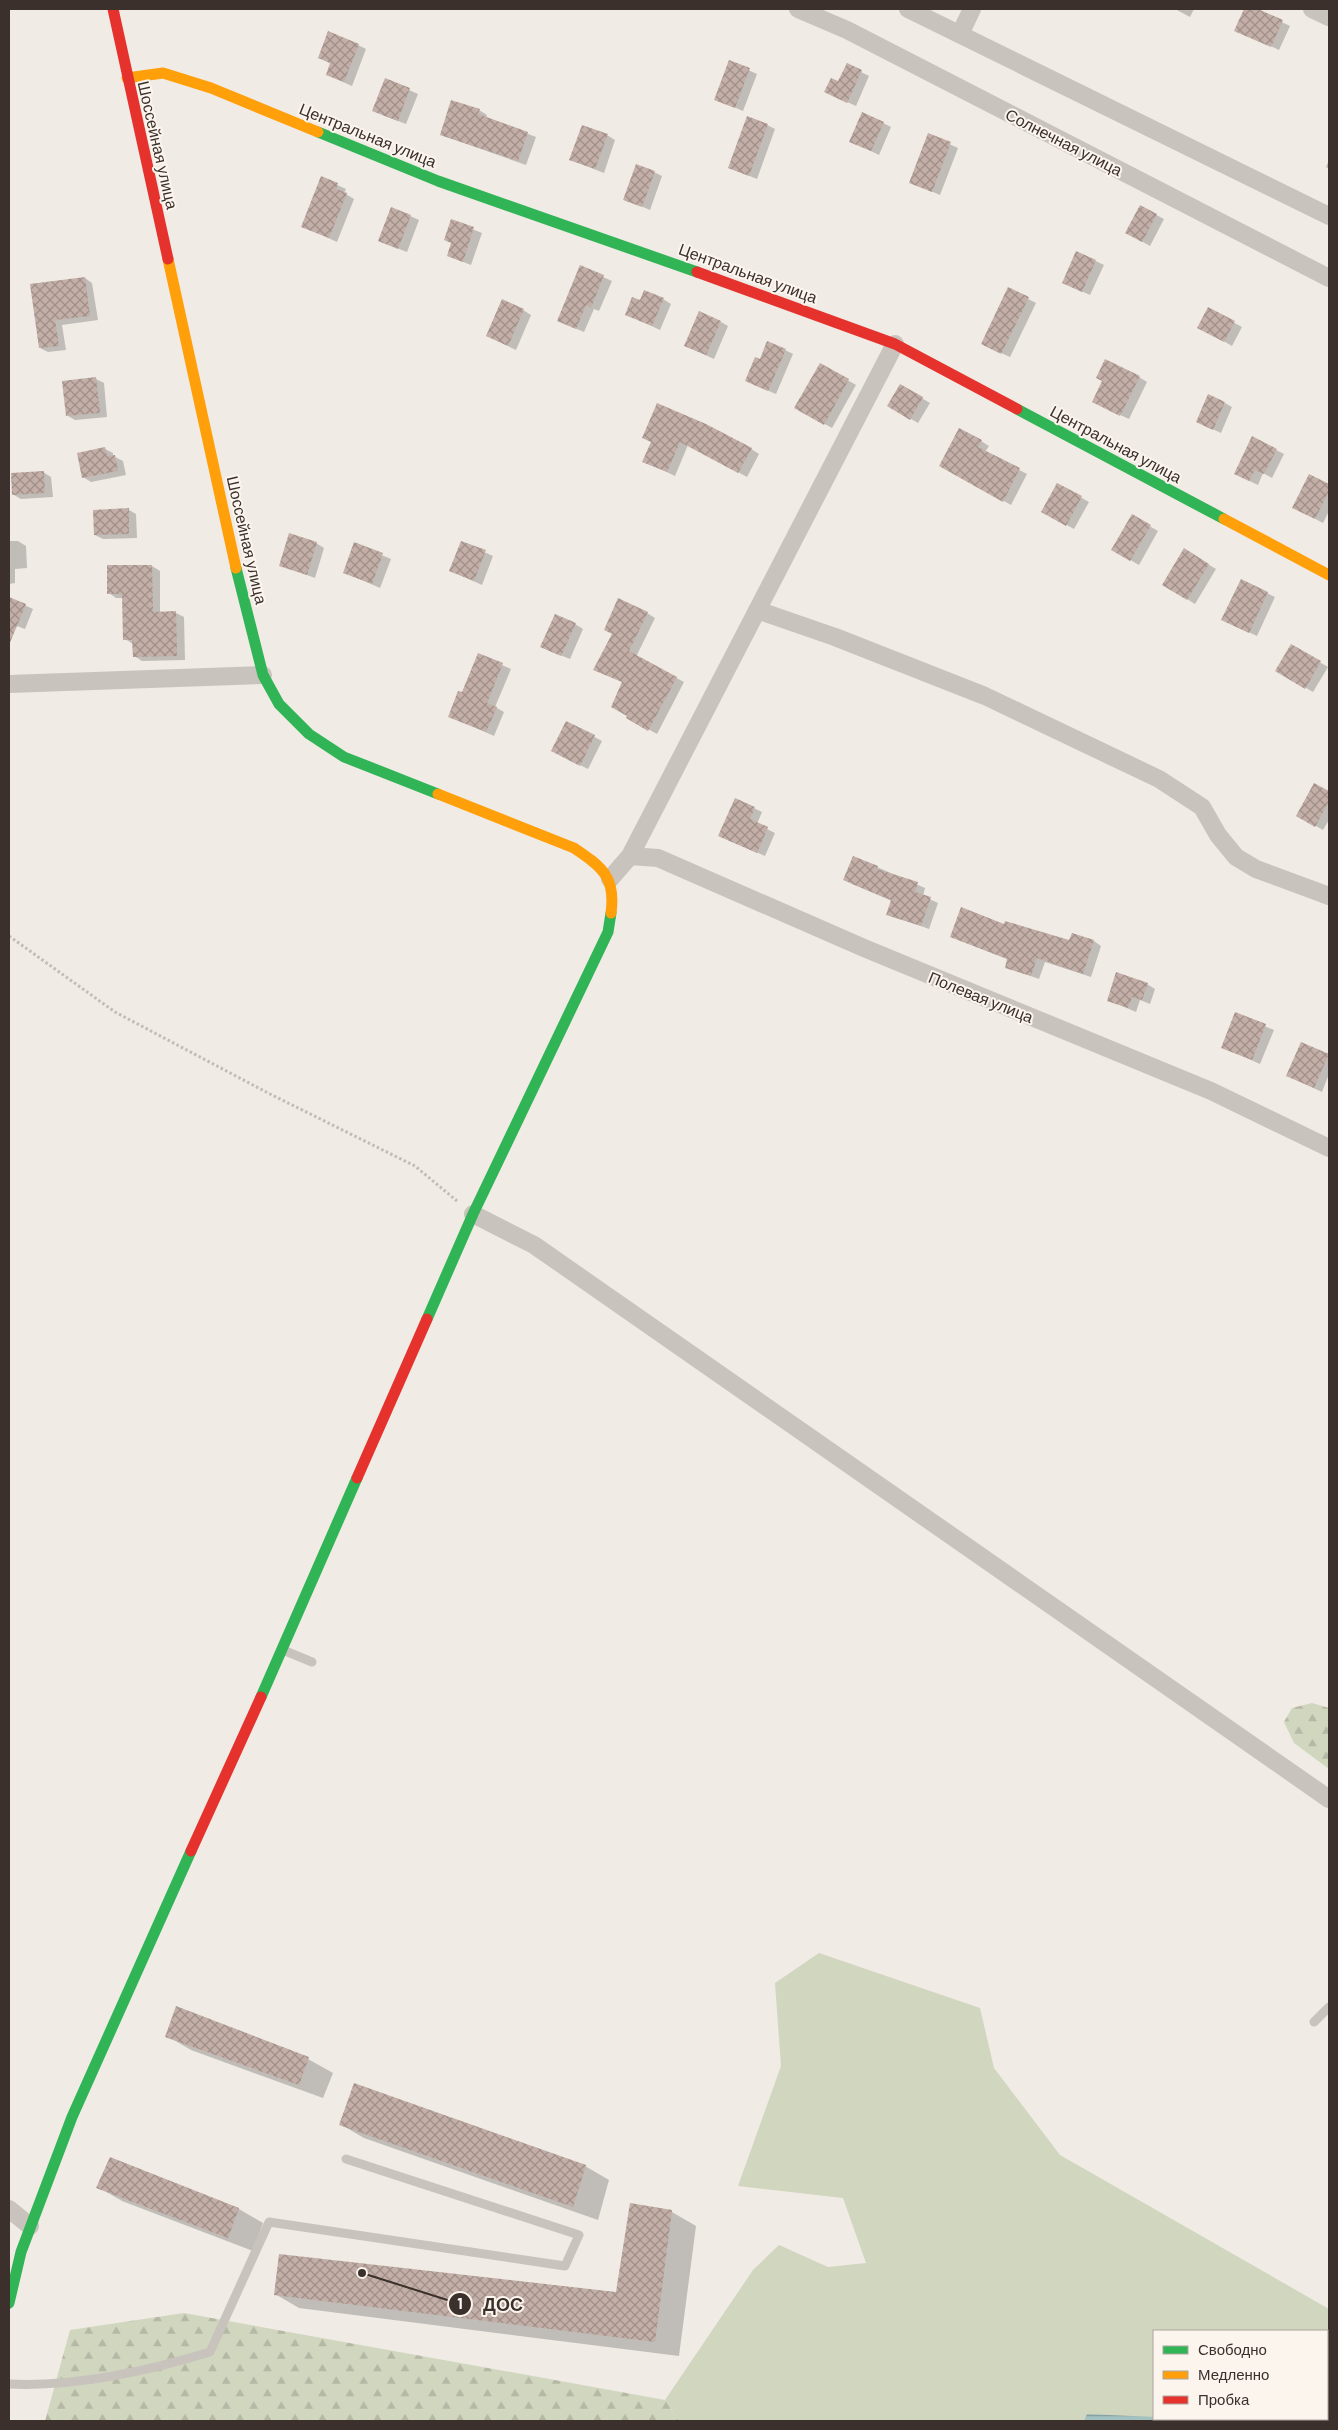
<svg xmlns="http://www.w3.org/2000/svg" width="1338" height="2430" font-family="Barlow,sans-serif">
<defs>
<pattern id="forest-firs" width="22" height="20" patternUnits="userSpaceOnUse" patternTransform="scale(1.25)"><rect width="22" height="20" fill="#d1d6bf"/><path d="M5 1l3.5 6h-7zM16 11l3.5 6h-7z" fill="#b4b8a4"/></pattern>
<pattern id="water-rules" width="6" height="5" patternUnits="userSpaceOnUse" patternTransform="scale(1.25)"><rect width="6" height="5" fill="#a1c2c1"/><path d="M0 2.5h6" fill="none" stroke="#849e9d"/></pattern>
<pattern id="building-cross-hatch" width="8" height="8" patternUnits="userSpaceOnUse" patternTransform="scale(1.25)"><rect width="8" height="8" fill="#c3afa7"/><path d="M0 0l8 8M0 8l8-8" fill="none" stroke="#a08f88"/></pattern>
</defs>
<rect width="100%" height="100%" fill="#f0ebe5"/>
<path fill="#d1d6bf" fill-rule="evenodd" d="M819,1953l161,55 14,60 66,87 269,154v112h-650l-14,-21 88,-130 26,-25 49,22 38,-4 -23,-65 -105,-12 43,-120 -6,-83zM1154,2331h173v88h-173z"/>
<path fill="url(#forest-firs)" d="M1312,1703l17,5v61l-35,-26 -10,-21 8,-14z
M184,2313l481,87 14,21h-634l25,-91z"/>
<path fill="url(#water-rules)" d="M1087,2414l67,3v2l14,2h-84z"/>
<path fill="#0003" d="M1175,9h19l-4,8z
M1246,9h8l36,17 -11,24 -43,-20z
M358,45l8,4 -14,37 -25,-11 4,-11 -12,-7z
M730,62l27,12 -14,37 -28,-12z
M847,65l22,11 -13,30 -22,-10z
M386,80l32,14 -12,30 -24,-9z
M479,110l8,5 -1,3 50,19 -10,28 -85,-30z
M883,123l8,4 -12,28 -29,-14z
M767,125l8,4 -18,50 -27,-11z
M607,135l8,5 -11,33 -33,-13z
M929,135l29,13 -18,47 -30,-13z
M1329,160v9l-3,-2z
M654,172l8,4 -12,34 -26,-11z
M322,178l24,11 -2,4 10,6 -17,43 -35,-16z
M1141,207l23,12 -14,27 -23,-13z
M392,208l27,12 -12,32 -28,-11z
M452,221l30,12 -11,32 -23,-9 4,-12z
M1077,252l27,13 -14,30 -18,-8z
M581,267l31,14 -13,30 -5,-2 -10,23 -17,-7z
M85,278l7,5 6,37 -36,5 4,25 -18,2 -8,-4 -9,-63z
M1009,289l27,14 -26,54 -20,-9z
M663,299l8,5 -11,26 -34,-16 15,-12z
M1209,309l33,18 -10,19 -33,-19z
M523,310l8,5 -15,35 -29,-14z
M721,322l7,4 -14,33 -20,-9z
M785,350l8,4 -17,40 -22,-9 6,-25z
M820,364l36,21 -24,43 -36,-20z
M1139,377l8,5 -18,37 -28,-13z
M96,379l8,4 3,34 -32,3 -7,-4z
M900,385l30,18 -12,20 -29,-17z
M1225,403l7,4 -11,26 -24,-11z
M644,438l107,11 8,5 -12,23 -59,-32 -13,31 -23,-11v-23z
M981,441l8,5 -4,6 42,22 -16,31 -70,-40z
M105,449l8,4v3l10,5 3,14 -35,7 -8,-5z
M1276,450l8,4 -12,24 -9,-5 -5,12 -15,-7z
M43,472l8,5 2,20 -32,2 -7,-4z
M1310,476l19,10v25l-6,12 -21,-11z
M1057,484l32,18 -15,27 -31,-17z
M129,510l7,4 1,24 -34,1 -8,-4z
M1132,516l26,15 -19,34 -26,-15z
M9,541h9l8,5 1,22 -12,1v14l-6,1z
M462,542l31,14 -11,29 -31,-14z
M316,543l8,5 -9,30 -35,-13z
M355,544l36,15 -11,29 -36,-16z
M1184,550l32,19 -21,35 -32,-20z
M152,566l8,5v42h16l8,4 1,43 -43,1 -8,-5 -1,-12 -8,-5 -2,-41h-7l-7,-5v-26z
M1241,581l34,16 -18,39 -26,-12z
M9,598l24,11 -8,20 -16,-6z
M647,613l8,5 -19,39 48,25 -27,52 -29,-16 -15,-84z
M575,624l8,5 -13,30 -20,-8z
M1292,646l36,21 -15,25 -36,-21z
M479,655l32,14 -16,38 9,5 -10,24 -45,-20 14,-22z
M567,722l35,19 -14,28 -28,-14z
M1315,785l14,8v27l-6,10 -25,-14z
M735,799l27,13 -5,12 18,9 -10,23 -37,-16z
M877,867l48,21 -2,8 15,7 -9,26 -41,-15 4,-13 -40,-17z
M951,936l143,5 7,5 -10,31 -46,-15 -6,17 -33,-12 2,-8z
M1147,984l8,5 -5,15 -10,-4 -4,12 -28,-12z
M1236,1014l38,16 -14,34 -38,-17z
M1302,1044l27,12v18l-7,18 -34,-16z
M177,2008l131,51 25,14 -10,25 -132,-48 -24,-14z
M340,2124l245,42 24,14 -11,40 -234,-82z
M110,2159l129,50 24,14 -10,28 -131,-50 -24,-14z
M631,2205l41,7 24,14 -17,130 -380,-48 -24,-14h342z"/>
<path fill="url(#building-cross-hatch)" d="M1244,9h14l25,11 -12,27 -37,-16z
M328,31l31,13 -15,38 -18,-7 4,-12 -12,-5z
M729,60l21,8 -15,40 -21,-8z
M847,63l15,7 -15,33 -23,-11 7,-14 7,3z
M385,78l25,10 -12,33 -26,-10z
M451,100l29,9 -2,5 50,18 -10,29 -78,-26z
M862,112l22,10 -13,29 -22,-9z
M747,116l21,8 -19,52 -21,-8z
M582,125l26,9 -13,35 -26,-9z
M928,133l23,9 -19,50 -23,-9z
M636,164l19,7 -13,36 -19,-7z
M321,176l17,7 -2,6 11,4 -18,45 -28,-11z
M1140,205l17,9 -15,28 -17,-9z
M391,207l20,8 -13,34 -20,-8z
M451,219l23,8 -11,35 -16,-6 4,-13 -7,-3z
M1076,251l20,9 -14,32 -20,-9z
M580,265l24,10 -13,33 -5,-3 -10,24 -19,-8z
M85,277l5,39 -35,4 4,26 -20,2 -9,-64z
M1008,287l21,10 -28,57 -20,-10z
M644,290l20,8 -12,28 -27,-11 7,-18 8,3z
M502,299l22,10 -16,37 -22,-10z
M1208,307l27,14 -11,21 -27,-14z
M699,311l22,10 -15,34 -22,-9z
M767,341l19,8 -18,42 -23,-10 10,-24 5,2z
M1105,359l35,17 -20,40 -28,-14 10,-21 -6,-3z
M820,363l29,16 -25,46 -30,-17z
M96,377l4,36 -34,3 -4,-35z
M900,384l23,13 -13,23 -23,-14z
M1208,394l17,8 -12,28 -17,-8z
M657,403l49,21 46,24 -14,25 -58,-31 -13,30 -25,-10 9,-20 -9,-4z
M959,428l23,12 -4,7 42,21 -17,34 -64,-36z
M1252,436l25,13 -13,25 -9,-4 -6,11 -15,-7z
M105,447l2,9 8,-1 3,16 -36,7 -5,-25z
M44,471l1,22 -33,2 -1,-22z
M1309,474l20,10v7l-14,28 -23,-11z
M1057,483l25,13 -16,30 -25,-14z
M129,508v26l-35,1 -1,-25z
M1132,514l19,11 -21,36 -19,-11z
M289,533l28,9 -10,33 -28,-9z
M461,541l25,9 -12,31 -25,-10z
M354,542l29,11 -11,31 -29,-11z
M1184,548l25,16 -22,36 -25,-15z
M107,565h45l1,47 23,-1 1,45 -44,1 -1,-17h-9l-1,-46h-15z
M1241,579l27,13 -19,41 -28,-13z
M9,597l17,7 -17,41z
M618,598l30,14 -19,39 48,26 -29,54 -22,-13 1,-2 -16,-9 11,-25 -29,-12 19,-36 -8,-4z
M555,614l21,9 -15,33 -21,-9z
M1291,644l30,17 -16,28 -30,-18z
M478,653l25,10 -16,40 10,4 -11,25 -38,-15 10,-26 4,1z
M566,721l29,14 -15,31 -29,-15z
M1314,783l15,8v10l-14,26 -19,-11z
M735,798l20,9 -5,12 18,8 -11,26 -39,-17z
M853,856l25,10 -1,3 41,13 -3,10 16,5 -10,29 -35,-11 5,-15 -48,-20z
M961,907l43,17 1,-3 64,19 3,-7 22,7 -11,34 -46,-16 -6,18 -26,-8 2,-9 -57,-22z
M1116,972l32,11 -6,17 -10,-3 -4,11 -21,-7z
M1235,1012l31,12 -14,36 -31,-12z
M1301,1042l28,12 -15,34 -28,-12z
M176,2006l133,51 -10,28 -134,-48z
M354,2083l232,82 -13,42 -234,-82z
M110,2157l129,51 -11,30 -132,-50z
M630,2203l42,7 -17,132 -381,-47 5,-41 337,38z"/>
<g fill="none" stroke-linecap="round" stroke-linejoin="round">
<path stroke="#c2bbb6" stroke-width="3" stroke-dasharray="2.5 2.5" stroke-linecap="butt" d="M9,936l106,76 153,81 147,73 42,35"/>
<path stroke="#c9c3be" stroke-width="9" d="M283,1650l29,12
M1314,2022l15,-15
M9,2384c64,3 139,-13 201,-32l59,-130 296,44 14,-31 -233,-76"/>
<path stroke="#c9c3be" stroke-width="18" d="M798,9l49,21 482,248
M908,9l421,207
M1312,9l17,8
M960,34l12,-25
M757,610l78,27 150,59 174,83 43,28 16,28 18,22 20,12 73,27
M9,684l254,-9
M630,856l28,2 206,90 347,143 118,57
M610,879l20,-23 265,-512
M473,1214l61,31 795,554
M9,2209l21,17"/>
<path stroke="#30b455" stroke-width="11" d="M318,132l120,49 259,91
M1017,409l207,110
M236,568l27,107 16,29 30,30 35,23 94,37
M427,1319l46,-105 135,-282 3,-19
M261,1697l96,-219
M9,2303l12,-51 51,-135 119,-266"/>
<path stroke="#ff9f0a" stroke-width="11" d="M127,78l36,-5 48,15 107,44
M168,259l68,309
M1224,519l105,56
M438,794l136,54c28,19 42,29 37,65"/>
<path stroke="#e5322d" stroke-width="11" d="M113,9l55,250
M697,272l198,72 122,65
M357,1478l70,-159
M191,1851l70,-154"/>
</g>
<g text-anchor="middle" stroke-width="4" stroke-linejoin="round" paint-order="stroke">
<g font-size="16" fill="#3b302b" stroke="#fbf5ee">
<text transform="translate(368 135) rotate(22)" y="6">Центральная улица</text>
<text transform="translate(1064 142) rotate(27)" y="6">Солнечная улица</text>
<text transform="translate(158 145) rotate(77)" y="6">Шоссейная улица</text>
<text transform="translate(748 273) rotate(20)" y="6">Центральная улица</text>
<text transform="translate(1116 444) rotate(28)" y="6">Центральная улица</text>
<text transform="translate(247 540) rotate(77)" y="6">Шоссейная улица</text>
<text transform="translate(981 997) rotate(22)" y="6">Полевая улица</text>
</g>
</g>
<path fill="none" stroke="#3b302b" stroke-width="2" d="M362 2273L460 2304"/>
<g fill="#3b302b" stroke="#fbf5ee" stroke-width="2">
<circle cx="362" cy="2273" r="5"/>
<circle cx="460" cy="2304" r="12"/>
</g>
<g font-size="15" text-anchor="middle" font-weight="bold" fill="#fff">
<text x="460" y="2309">1</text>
</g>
<g font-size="18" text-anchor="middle" font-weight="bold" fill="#3b302b" stroke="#fbf5ee" stroke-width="4" stroke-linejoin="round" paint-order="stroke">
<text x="503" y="2311">ДОС</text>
</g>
<rect width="1338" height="2430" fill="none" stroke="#3b302b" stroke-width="20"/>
<rect x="1153" y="2330" width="175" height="90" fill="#fbf5ee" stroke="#aea6a0"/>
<rect x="1163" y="2346" width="25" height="8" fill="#30b455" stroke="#aea6a0"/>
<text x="1198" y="2355" font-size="15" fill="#3b302b">Свободно</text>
<rect x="1163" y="2371" width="25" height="8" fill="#ff9f0a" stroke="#aea6a0"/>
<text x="1198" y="2380" font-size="15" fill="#3b302b">Медленно</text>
<rect x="1163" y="2396" width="25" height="8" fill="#e5322d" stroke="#aea6a0"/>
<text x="1198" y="2405" font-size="15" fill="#3b302b">Пробка</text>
</svg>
